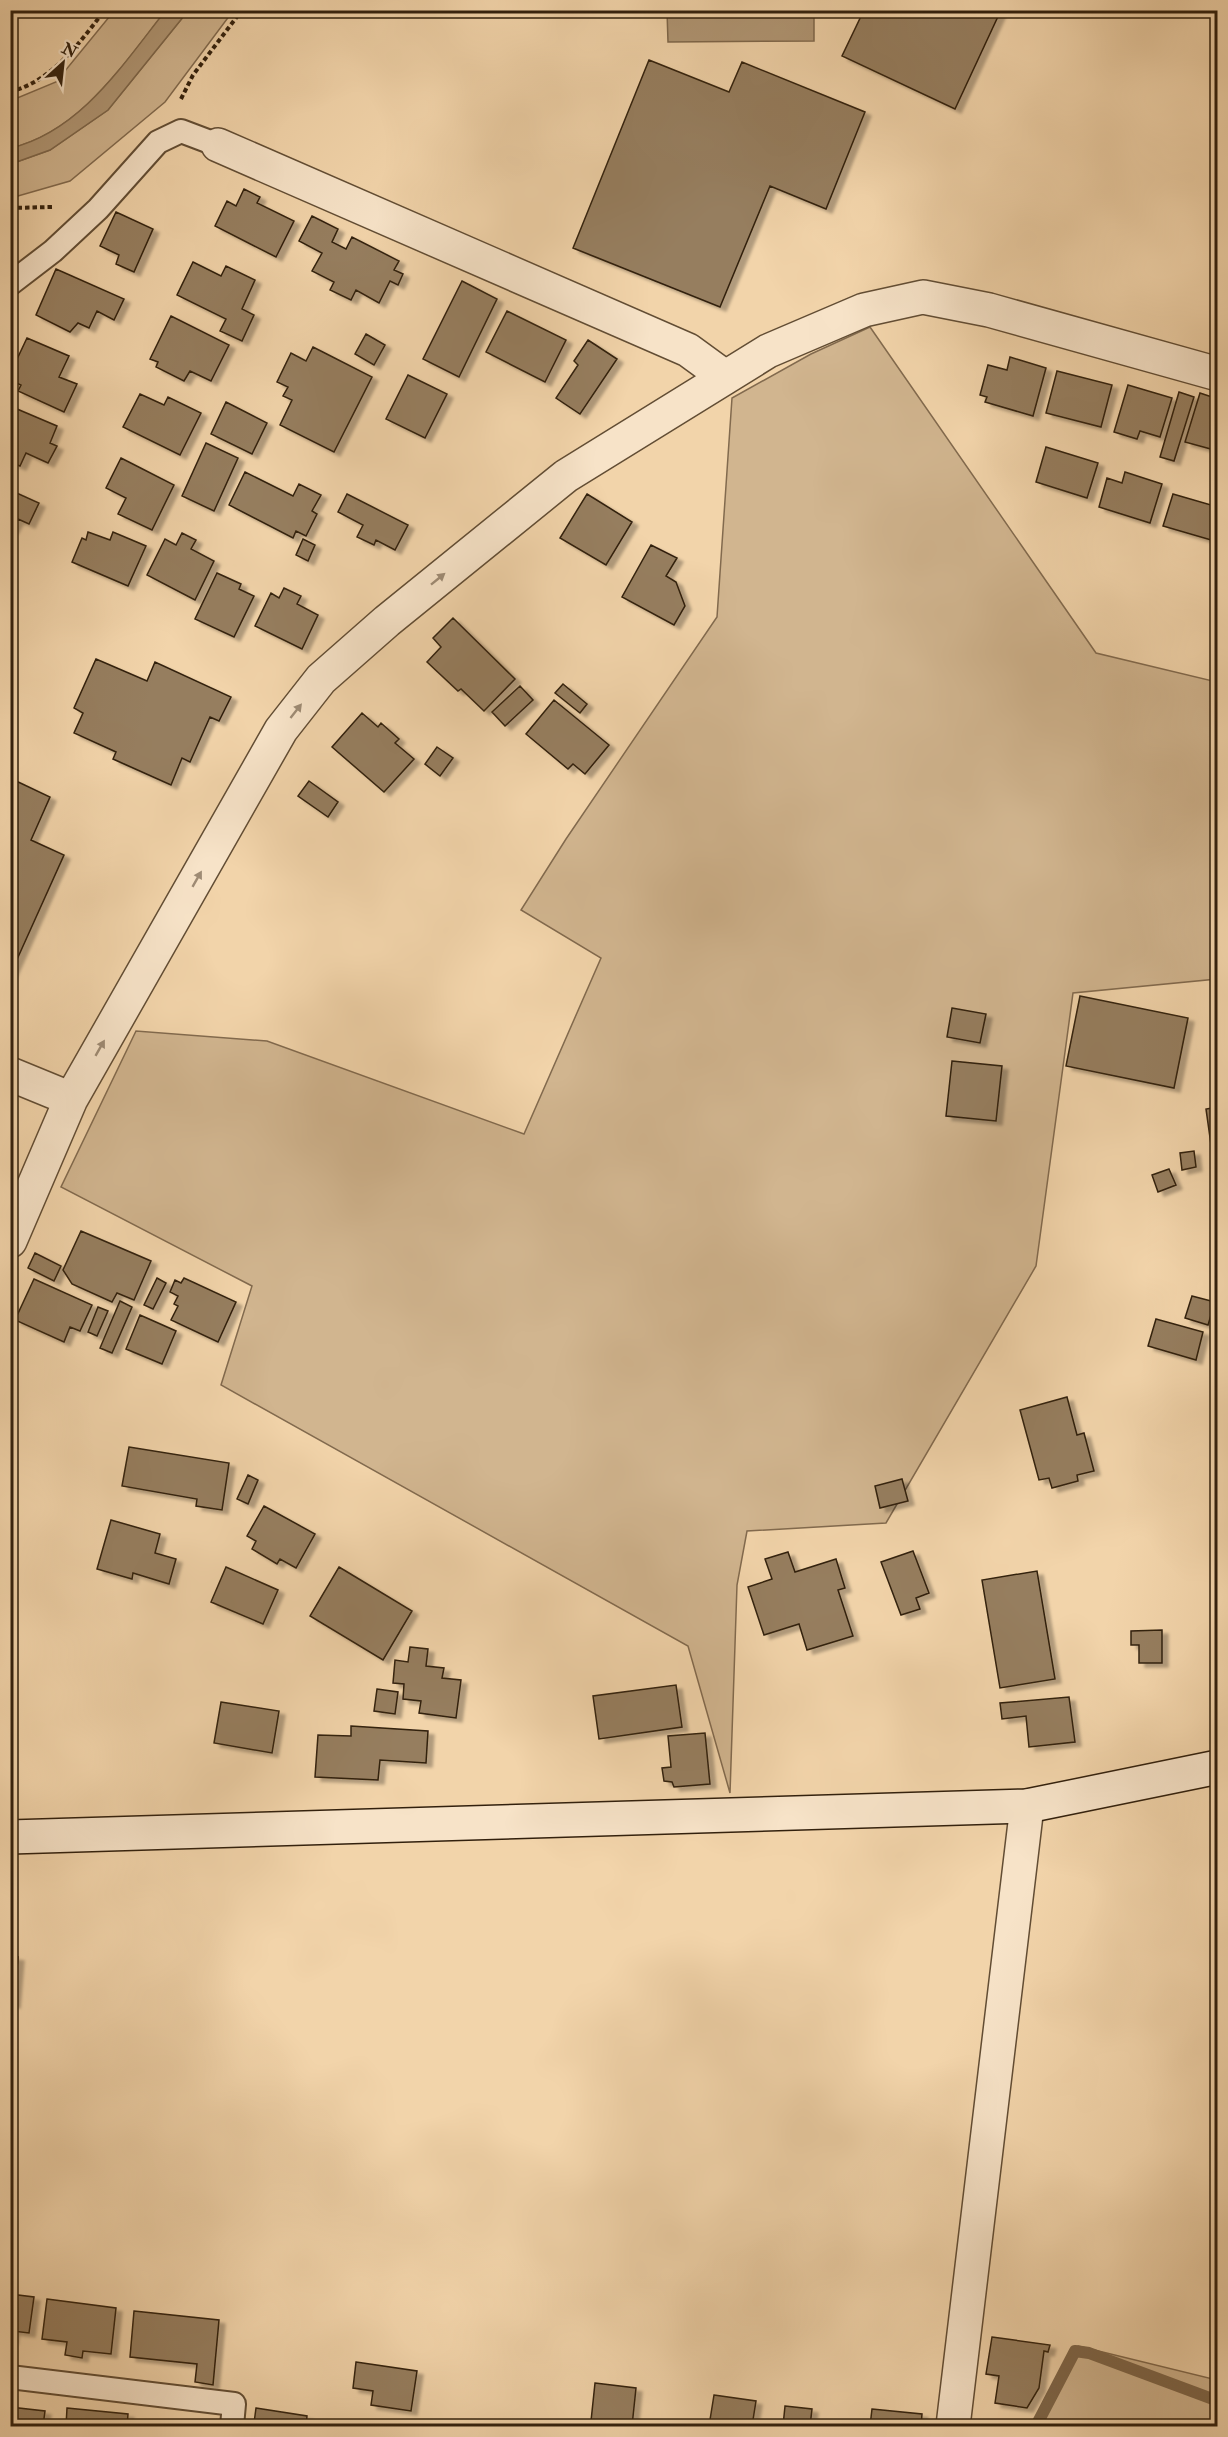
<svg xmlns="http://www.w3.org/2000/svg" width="1228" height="2437" font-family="'IM FELL Double Pica',serif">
<defs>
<filter id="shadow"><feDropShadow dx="6" dy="4" stdDeviation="1.5" flood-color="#0004"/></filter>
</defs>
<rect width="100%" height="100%" fill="#f2d4aa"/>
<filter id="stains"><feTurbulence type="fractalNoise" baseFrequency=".00333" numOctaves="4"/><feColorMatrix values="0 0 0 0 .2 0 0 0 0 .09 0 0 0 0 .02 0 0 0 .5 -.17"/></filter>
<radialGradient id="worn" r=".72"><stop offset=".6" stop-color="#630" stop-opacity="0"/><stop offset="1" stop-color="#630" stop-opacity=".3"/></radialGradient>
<path fill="#d1b58f" stroke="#826a4e" stroke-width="1.5" d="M114,11h52c-43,53 -85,120 -155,137l-1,-47 46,-19z
M188,11h45l-68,91 -95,79 -59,17v-34l39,-14 58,-40z
M870,327l226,326 121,29v297l-144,14 -37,273 -150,257 -139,8 -10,54 -7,208 -42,-147 -467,-261 31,-99 -191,-99 75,-156 131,10 257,93 77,-176 -80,-48 45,-71 151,-222 15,-219 79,-44z
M1078,2346l139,34v46h-181z"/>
<path fill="#b19775" stroke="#7e674b" stroke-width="1.5" d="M166,10l22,1 -80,99 -58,40 -39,14v-16c70,-17 112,-84 155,-138z
M667,11h147v30l-146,1z"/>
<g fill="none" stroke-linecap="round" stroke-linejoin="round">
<path stroke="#7e674b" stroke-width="12" d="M1036,2426l39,-75 14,2 129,48"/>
</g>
<path fill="#967e5f" stroke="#32200d" stroke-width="1.5" filter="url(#shadow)" d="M864,10h137l-46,99 -113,-53z
M649,60l80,32 13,-30 123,50 -39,97 -56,-23 -50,121 -147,-59z
M244,189l16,8 -3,6 37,18 -18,36 -61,-31 12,-25 9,5z
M116,212l37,17 -19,43 -18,-8 3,-9 -19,-9z
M312,216l26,13 -6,13 14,7 6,-12 47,24 -5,9 9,4 -5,11 -8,-4 -11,22 -23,-13 -5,10 -21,-10 4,-8 -22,-11 10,-18 -23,-12z
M193,262l28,14 5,-10 29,14 -13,29 12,6 -12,26 -22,-10 6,-12 -49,-24z
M56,269l68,30 -10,21 -17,-9 -8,17 -11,-5 -8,9 -34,-17z
M462,281l35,18 -38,78 -36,-18z
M507,311l59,29 -21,42 -59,-30z
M171,316l58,29 -18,36 -21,-10 -6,10 -28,-14 2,-5 -8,-3z
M366,334l19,11 -11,20 -19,-11z
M27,338l42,18 -10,21 18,7 -13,28 -46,-21 3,-6 -11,-5v-6z
M588,340l29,19 -37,55 -24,-16 22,-33 -4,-4z
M313,347l59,30 -38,75 -54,-27 12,-25 -9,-4 5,-9 -11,-5 14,-29 15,8z
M1010,357l36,11 -13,48 -48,-14 2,-5 -7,-2 8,-30 19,5z
M1057,371l55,14 -11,42 -55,-14z
M408,375l39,19 -22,44 -39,-19z
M1128,385l44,13 -12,39 -20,-6 -3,8 -23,-7z
M1179,392l15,5 -20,64 -14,-4z
M1200,393l18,6v52l-33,-9z
M140,394l24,11 4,-8 33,16 -21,42 -57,-28z
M226,402l41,21 -15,31 -41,-20z
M10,406l47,20 -7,17 7,3 -9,17 -22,-10 -6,13 -10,-4z
M206,443l32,15 -24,53 -32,-15z
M1046,447l52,16 -11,35 -51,-16z
M121,458l53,27 -22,45 -34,-16 8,-16 -20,-10z
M245,472l48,24 6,-12 22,11 -9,16 5,3 -11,22 -10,-5 -3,7 -64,-33z
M1125,472l37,12 -12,39 -51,-16 8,-29 15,5z
M10,490l29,13 -10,21 -11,-5 -6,11 -2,-1z
M347,494l61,31 -13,25 -19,-10 -2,5 -17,-8 6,-12 -25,-13z
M587,494l45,28 -26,43 -46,-27z
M1173,494l45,13v35l-55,-16z
M88,532l22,8 3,-8 33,14 -18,40 -56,-24 10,-24 4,2z
M182,533l14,7 -5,9 23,12 -19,39 -48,-25 18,-36 11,6z
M303,539l12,6 -7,16 -12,-6z
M651,545l26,13 -11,18 10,6 9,24 -11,19 -52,-28z
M217,573l24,11 -2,5 15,7 -20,41 -39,-18z
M284,588l17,8 -4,8 21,11 -16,34 -47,-23 16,-33 8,5z
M453,618l62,61 -31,32 -23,-22 -3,2 -31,-29 14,-15 -8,-9z
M96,659l51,22 8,-19 76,35 -12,24 -9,-4 -20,45 -8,-4 -11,27 -58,-26 3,-7 -42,-19 9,-20 -9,-5z
M563,684l24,20 -7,9 -25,-20z
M520,686l13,14 -28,26 -13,-14z
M554,700l55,45 -24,29 -12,-10 -5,5 -42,-35z
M362,713l16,14 3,-4 18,16 -4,4 19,16 -30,33 -52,-45z
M437,747l16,11 -13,18 -15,-12z
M14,780l36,17 -19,43 33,15 -54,120v-187z
M309,781l29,21 -10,15 -30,-21z
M1080,996l108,22 -14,70 -108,-22z
M952,1008l34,6 -6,29 -33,-6z
M952,1061l50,5 -6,55 -50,-5z
M1218,1107v52h-5l-7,-50z
M1194,1151l2,16 -14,3 -2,-17z
M1169,1169l7,16 -18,7 -6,-17z
M81,1231l70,30 -17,39 -17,-7 -5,9 -40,-18 -9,-14z
M35,1253l26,13 -7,15 -26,-13z
M157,1278l9,5 -13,26 -9,-4z
M184,1278l52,24 -18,40 -47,-22 7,-14 -4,-2 4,-8 -8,-4 5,-12 6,3z
M34,1279l58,26 -12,26 -10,-4 -6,15 -49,-22z
M1192,1296l23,6 -7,23 -23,-7z
M120,1301l12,6 -20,46 -12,-5z
M98,1307l10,4 -11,25 -9,-4z
M140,1315l36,16 -14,33 -36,-15z
M1156,1319l47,13 -7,28 -48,-14z
M1067,1397l10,38 7,-2 10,38 -17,4 1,6 -26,7 -3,-10 -10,2 -19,-70z
M129,1447l100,16 -7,47 -26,-4 1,-7 -75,-13z
M248,1475l10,5 -10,24 -11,-5z
M902,1479l6,22 -28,7 -5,-22z
M264,1506l51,28 -19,34 -16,-9 -3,5 -25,-15 4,-8 -9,-5z
M111,1520l49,14 -5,19 21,6 -7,25 -36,-11 -1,6 -35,-10z
M913,1551l16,42 -13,5 4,11 -19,6 -20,-53z
M788,1552l7,20 41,-13 9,29 -7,2 15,46 -46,14 -8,-26 -35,11 -16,-48 24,-8 -7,-20z
M226,1567l52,23 -15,34 -52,-22z
M339,1567l73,44 -29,49 -73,-44z
M1037,1571l18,108 -55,9 -18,-108z
M1162,1630v33h-23v-18h-8v-14z
M410,1647l18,2 -2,17 18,2 -2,10 19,2 -5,38 -37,-5 2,-12 -18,-2 1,-15 -11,-1 2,-23 13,2z
M676,1685l6,42 -83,12 -6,-43z
M377,1689l21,3 -3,22 -21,-3z
M1069,1697l6,45 -46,5 -3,-31 -24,3 -2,-16z
M221,1702l58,9 -7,42 -58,-10z
M351,1726l77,5 -2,32 -46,-3 -2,20 -63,-3 3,-42 33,1z
M705,1733l5,51 -36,3 -2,-5 -8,-1 -2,-13 9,-1 -3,-31z
M10,1956l8,1 -4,47 -4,-1z
M10,2294l24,3 -5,36 -16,-2 -1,10z
M47,2299l69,9 -5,46 -28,-3 -1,7 -17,-3 2,-13 -25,-3z
M134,2311l85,9 -6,65 -18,-3 2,-18 -67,-7z
M992,2337l58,8 -2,7 -4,-1 -5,37 -12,20 -32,-5 4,-27 -13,-2z
M356,2362l61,9 -6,40 -40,-6 2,-14 -20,-3z
M595,2383l41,5 -4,38 -41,-5z
M714,2395l42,6 -4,25h-43z
M785,2406l27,3 -2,17h-27z
M10,2407l35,4 -2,15h-33z
M67,2408l61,6 -1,12h-61z
M256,2408l51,8 -1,10h-58v-4l6,1z
M872,2409l50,5 -1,12h-51z"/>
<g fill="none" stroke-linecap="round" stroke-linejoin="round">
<defs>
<path id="lane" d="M10,284l43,-33 45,-42 60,-67 23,-11 37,14
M10,2377l224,27 -2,22"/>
<path id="street" d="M218,145l470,205 37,27
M10,1074l61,25
M10,1241l61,-142 210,-369 40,-51 66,-58 179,-145 202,-125 96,-41 59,-13 66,13 229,64
M953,2426l74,-620"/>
<path id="secondary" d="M10,1837l1017,-31 191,-39"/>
</defs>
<use href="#lane" stroke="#624d34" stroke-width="26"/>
<use href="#street" stroke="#624d34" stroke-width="36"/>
<use href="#secondary" stroke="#32200d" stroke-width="36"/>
<path stroke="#32200d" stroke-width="4" stroke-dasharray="4.5 3" stroke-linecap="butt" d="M10,92c44,-12 69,-49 95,-82
M181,99l12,-24 49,-65
M10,208l42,-1"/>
<use href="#lane" stroke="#f7e3c8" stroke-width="22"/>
<use href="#street" stroke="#f7e3c8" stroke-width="33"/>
<use href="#secondary" stroke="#f7e3c8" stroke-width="33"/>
</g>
<defs><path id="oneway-solid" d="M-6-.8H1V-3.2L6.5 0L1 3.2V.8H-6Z" transform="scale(1.5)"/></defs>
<g fill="#9e8b74">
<use href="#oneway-solid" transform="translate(438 579) rotate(-39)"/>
<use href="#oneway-solid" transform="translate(296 711) rotate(-52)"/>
<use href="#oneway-solid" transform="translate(197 879) rotate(-60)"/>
<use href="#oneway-solid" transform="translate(100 1048) rotate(-60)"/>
</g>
<rect width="1228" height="2437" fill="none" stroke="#f2d4aa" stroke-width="36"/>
<rect x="12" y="12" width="1204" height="2413" fill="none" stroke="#32200d" stroke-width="3"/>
<rect x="18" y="18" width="1192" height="2401" fill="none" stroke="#32200d" stroke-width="1.5"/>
<g transform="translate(63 63) rotate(27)" stroke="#f7e3c8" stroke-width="4.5" paint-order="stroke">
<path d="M0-4.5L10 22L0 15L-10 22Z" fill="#32200d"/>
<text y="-9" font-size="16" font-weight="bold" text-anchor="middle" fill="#32200d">N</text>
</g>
<rect width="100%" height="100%" filter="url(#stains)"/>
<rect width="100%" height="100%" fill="url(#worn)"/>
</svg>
